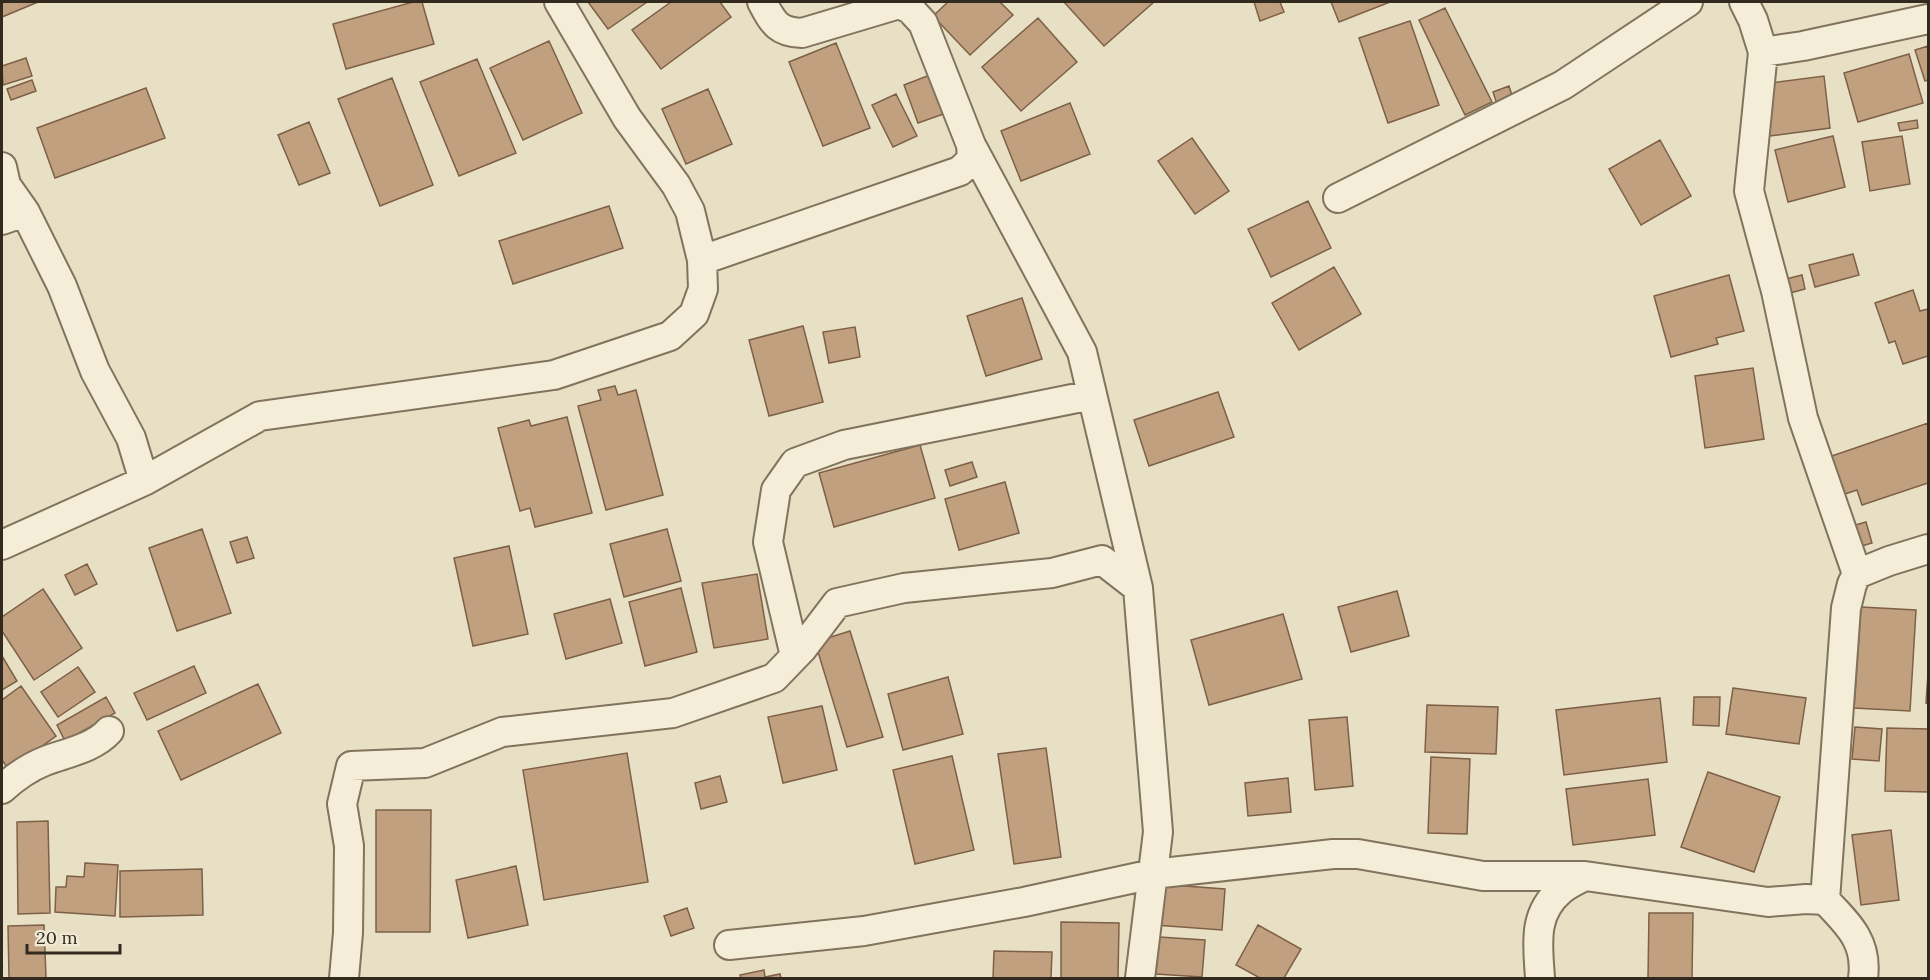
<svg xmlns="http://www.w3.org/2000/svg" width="1930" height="980" font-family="Lora,serif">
<rect width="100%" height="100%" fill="#e8e0c5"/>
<path fill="#c1a080" stroke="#7d6046" stroke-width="1.5" d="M2,2h36l-36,15z
M413,2h9l12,42 -88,25 -13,-45z
M588,2h59l-39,27z
M671,2h49l11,15 -70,52 -29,-39z
M948,2h52l13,13 -43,40 -37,-39z
M1064,2h90l-50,44z
M1254,2h26l4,10 -24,9z
M1331,2h59l-51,20z
M1445,8l47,94 -27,13 -46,-95z
M1038,18l39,44 -56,49 -39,-44z
M1410,21l29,84 -51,18 -29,-85z
M549,41l33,72 -59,27 -33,-72z
M836,43l34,85 -47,18 -34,-84z
M1928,46v34l-3,1 -10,-31z
M1909,54l14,49 -65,19 -14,-49z
M26,58l6,18 -29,9 -1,-19z
M477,59l39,94 -57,23 -39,-94z
M935,73l14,39 -31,11 -14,-38z
M1824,76l6,52 -60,8 -7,-52z
M392,78l41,107 -53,21 -42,-107z
M32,80l4,11 -25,9 -4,-11z
M1509,86l7,22 -16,5 -7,-21z
M146,88l19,50 -110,40 -18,-50z
M708,89l24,55 -46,20 -24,-55z
M896,94l21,42 -24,11 -21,-42z
M1070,103l20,51 -69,27 -20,-50z
M1917,120l1,8 -18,3 -2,-8z
M309,122l21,51 -31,12 -21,-50z
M1833,136l12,51 -57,15 -13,-52z
M1902,136l8,48 -40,7 -8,-49z
M1192,138l37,53 -34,23 -37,-53z
M1660,140l31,56 -50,29 -32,-56z
M1308,201l23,47 -60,29 -23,-48z
M609,206l14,42 -110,36 -14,-43z
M1853,254l6,21 -44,12 -6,-22z
M1334,267l27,47 -62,36 -27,-47z
M1729,275l15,56 -28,7 2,6 -47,13 -17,-61z
M1802,275l3,14 -15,4 -4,-14z
M1913,290l7,21 8,-2v47l-25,8 -8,-23 -6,2 -14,-40z
M1022,298l20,61 -56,17 -19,-60z
M803,326l20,76 -54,14 -20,-76z
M855,327l5,30 -31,6 -6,-31z
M1753,368l11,71 -59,9 -10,-72z
M615,386l3,9 18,-5 27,105 -57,15 -28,-104 23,-6 -3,-10z
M1218,392l16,45 -85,29 -15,-46z
M567,417l25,96 -57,14 -5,-19 -10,3 -22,-83 31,-8 2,6z
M1928,423v60l-66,22 -5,-15 -18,6 -13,-38z
M920,445l15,53 -101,29 -15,-54z
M972,462l5,15 -27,9 -5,-16z
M1005,482l14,51 -60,17 -14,-51z
M1866,522l6,21 -14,4 -6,-21z
M202,529l29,84 -54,18 -28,-83z
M667,529l14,52 -57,16 -14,-53z
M247,537l7,21 -17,5 -7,-21z
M509,546l19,88 -55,12 -19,-88z
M87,564l10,20 -22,11 -10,-20z
M757,574l11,65 -54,9 -12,-65z
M681,588l16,64 -52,14 -16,-64z
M43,589l39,59 -48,32 -32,-49v-14z
M1397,591l12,45 -58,16 -13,-45z
M610,599l12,44 -56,16 -12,-45z
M1861,607l55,3 -6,101 -56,-3z
M1283,614l19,65 -93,26 -18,-65z
M850,631l33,106 -36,10 -32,-105z
M2,656l15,25 -15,9z
M194,666l12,27 -59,27 -13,-27z
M78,667l17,25 -37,25 -17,-25z
M1928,674v30l-2,-1z
M948,677l15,57 -60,16 -15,-56z
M258,684l23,49 -100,47 -23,-49z
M21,686l35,50 -47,34 -7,-10v-60z
M1733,688l73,10 -7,46 -73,-10z
M106,697l9,16 -50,28 -8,-16z
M1694,697h26l-1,29 -26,-1z
M1660,698l7,64 -103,13 -8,-65z
M1427,705l71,2 -2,47 -71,-2z
M822,706l15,64 -54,13 -15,-66z
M1347,717l6,69 -38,4 -6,-70z
M1855,727l27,2 -3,32 -27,-2z
M1887,728l41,1v63l-43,-1z
M1046,748l15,109 -47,7 -16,-110z
M627,753l21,129 -104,18 -21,-130z
M952,756l22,94 -59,14 -22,-94z
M1431,757l39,2 -3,75 -39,-1z
M1708,772l72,25 -26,75 -73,-25z
M720,776l7,26 -26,7 -6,-26z
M1288,778l3,34 -43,4 -3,-33z
M1648,779l7,56 -82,10 -7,-56z
M376,810h55l-1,122h-54z
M48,821l2,92 -32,1 -1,-92z
M1891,830l8,70 -38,5 -9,-70z
M85,863l33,2 -3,51 -60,-4 1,-25h10l1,-11 17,1z
M516,866l12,59 -60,13 -12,-58z
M202,869l1,46 -83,2v-46z
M1158,884l67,5 -3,41 -67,-5z
M687,908l7,20 -23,8 -7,-20z
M1649,913h44l-1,65h-44z
M1061,922l58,1 -1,55h-57z
M44,925l2,53h-37l-1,-52z
M1258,925l43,24 -17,29h-24l-24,-13z
M1159,937l46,3 -3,37 -46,-3z
M994,951l58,1 -1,26h-58z
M764,970l1,7 15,-3 1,4h-40l-1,-3z"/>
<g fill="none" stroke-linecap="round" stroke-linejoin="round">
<defs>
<path id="street" d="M1744,2l9,18 10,32 40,-6 125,-27
M1763,52l-14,139 27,100 27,127 54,156
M971,145l111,207 56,236 20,244 -18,146
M2,167l4,18 19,27 37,74 33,85 36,67 13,43 -142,64
M1338,198l225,-113 125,-83
M2,220l23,-8
M702,260l258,-89 12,-12 -1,-14 -48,-122 -13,-14 -11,-5 -97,29c-25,-1 -29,-11 -40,-31
M144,481l116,-65 294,-41 116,-39 24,-22 9,-25 -1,-29 -12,-49 -14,-26 -49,-67 -68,-116
M795,656l-27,-114 8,-52 19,-27 49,-18 248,-50
M2,789c12,-11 28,-22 43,-28 21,-8 49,-13 64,-30
M1825,900l21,-292 6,-24 5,-10 32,-13 39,-12
M729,945l135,-14 160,-29 129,-28 180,-20h25l125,22h102l183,26 38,-3 19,1c23,24 43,42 38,78
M344,978l4,-45 1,-87 -7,-42 9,-38 74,-3 77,-31 171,-19 101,-35 28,-29 35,-46 67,-15 148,-15 50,-13 36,28
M1540,978c-2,-32 -8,-64 21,-88 7,-6 16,-10 24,-14"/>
</defs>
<use href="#street" stroke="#81735d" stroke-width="32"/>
<use href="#street" stroke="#f4edd7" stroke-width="28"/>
</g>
<rect width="1930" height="980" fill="none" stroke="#332a1f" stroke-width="6"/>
<path d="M27 944v9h93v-9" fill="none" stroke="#332a1f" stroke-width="3"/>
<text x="36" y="944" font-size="18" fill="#332a1f" stroke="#f0ead4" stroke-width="4.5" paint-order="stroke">20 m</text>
</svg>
